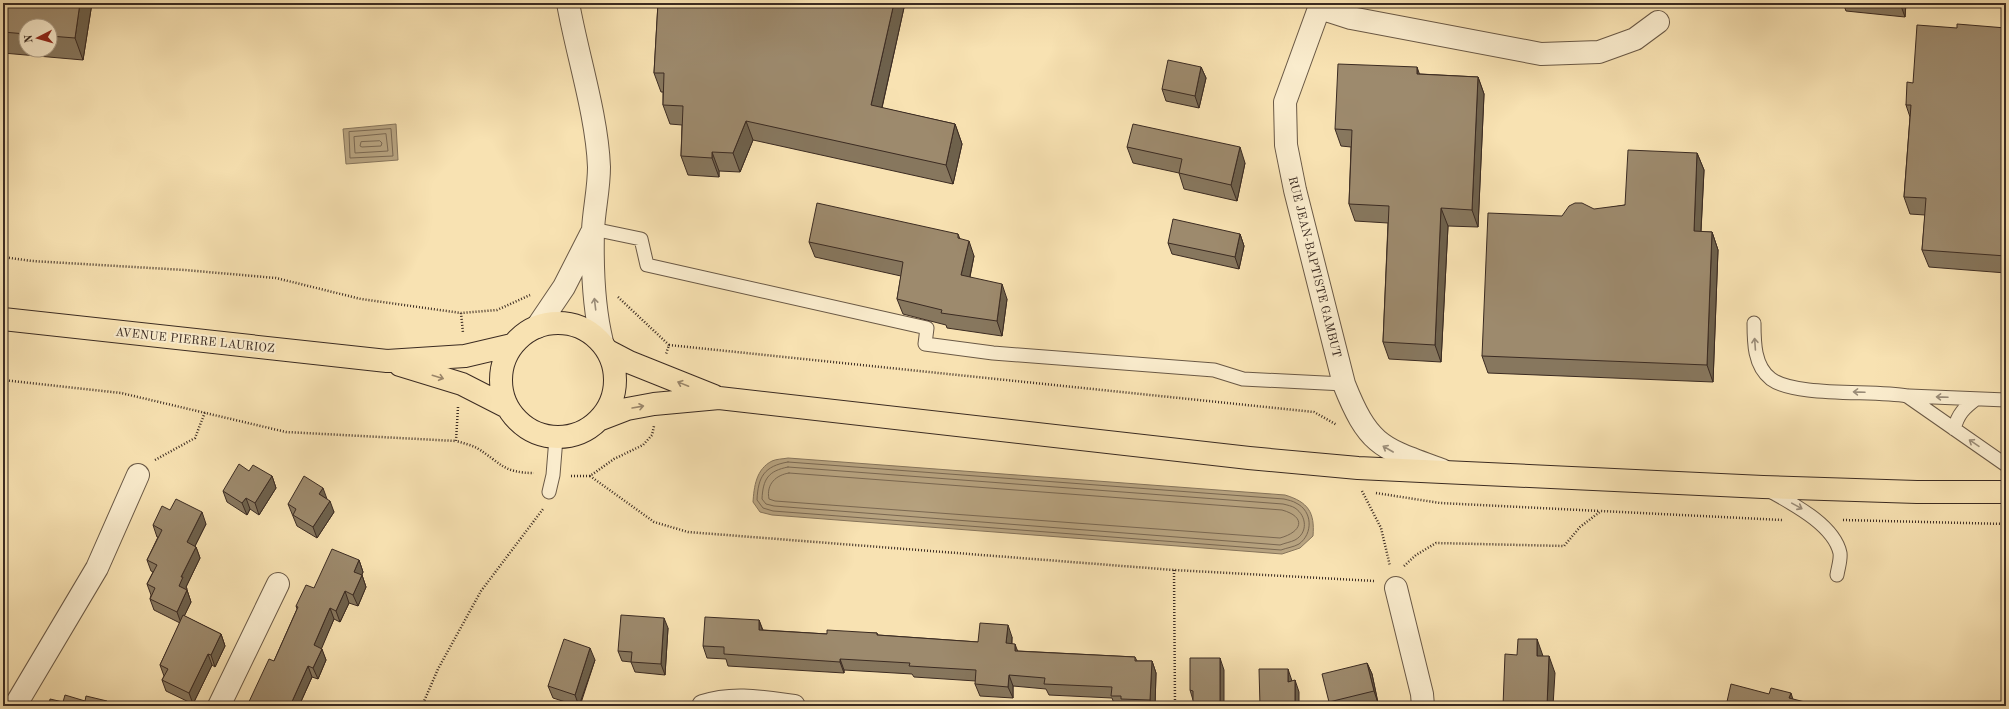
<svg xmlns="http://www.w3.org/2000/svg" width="2009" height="709" font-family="'Old Standard TT',serif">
<rect width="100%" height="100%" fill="#f8e2b2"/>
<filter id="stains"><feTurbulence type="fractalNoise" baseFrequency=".005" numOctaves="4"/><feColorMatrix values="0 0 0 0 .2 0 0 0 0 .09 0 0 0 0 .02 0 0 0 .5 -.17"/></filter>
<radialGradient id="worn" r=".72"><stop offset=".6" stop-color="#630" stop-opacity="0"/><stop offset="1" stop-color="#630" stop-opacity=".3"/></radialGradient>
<path fill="#b8a481" stroke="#86745b" d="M396,124l2,36 -52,4 -3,-35z
M788,458l497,37c23,7 30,17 28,41l-13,12 -18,6 -510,-39 -12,-3 -7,-10c1,-15 3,-33 19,-41 4,-2 11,-2 16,-3z"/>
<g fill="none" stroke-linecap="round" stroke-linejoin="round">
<path stroke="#7a6852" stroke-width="1" d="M391,129l2,27 -43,2 -1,-26z
M386,134l2,17 -33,2 -1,-16z
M380,141l2,2 -1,3 -19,1 -2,-1 1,-4z
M788,462l496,37c4,1 9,2 12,4 17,8 17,31 3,41 -5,3 -13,4 -18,6l-508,-39 -10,-3 -6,-8c1,-23 7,-34 31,-38z
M788,467l495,37c4,1 9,2 12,4 12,8 13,25 0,32 -4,2 -10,3 -15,5l-506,-39 -8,-2 -4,-5c1,-20 6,-28 26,-32z
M789,473l493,37c25,7 20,22 -2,28l-505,-37 -6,-2c-3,-15 7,-24 20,-26z"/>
<defs>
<path id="lane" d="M593,229l48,10 6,26 280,63 -2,16 68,9 221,17 29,9 101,5
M1754,323c0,19 0,43 17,56 24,18 103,11 136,17l99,69
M1909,396l97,4
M1954,429c4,-15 10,-21 22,-30
M1770,491c23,13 64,34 70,62 1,7 -2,15 -3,22
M549,492l4,-17 3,-37"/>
<path id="street" d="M568,3c9,51 29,112 31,164 0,22 -5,42 -6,63 -1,38 0,75 9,112
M1321,3l-36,99 1,43 9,45 49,194c25,63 38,64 98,86
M1320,8l31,10 190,36 58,-2 36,-13 23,-17
M537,327l27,-40 27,-53
M1396,588l26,106 1,12
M15,706l82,-138 41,-93
M219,706l59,-122
M703,706c30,-10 61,-4 91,0"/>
<path id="primary" d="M3,319l384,42 78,-5 47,-11
M501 380a57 57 0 1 1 114 0a57 57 0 1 1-114 0Z
M608,351l21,11 85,34
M400,365l62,19 45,23
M601,419l26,-10 27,-5 65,-6 530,60 109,10 405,19 154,5h89"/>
</defs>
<use href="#lane" stroke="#6a5946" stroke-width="15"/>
<use href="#street" stroke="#6a5946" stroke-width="24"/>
<use href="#primary" stroke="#3b2b22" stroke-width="24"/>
<path stroke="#3b2b22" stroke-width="2.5" stroke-dasharray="1 2" stroke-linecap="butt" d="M3,257l29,4 153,9 91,8 85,21 100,14 36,-3 33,-15
M618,297l51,48 -3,9
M461,313l2,20
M669,345l645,67 23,13
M3,380l118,13 165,39 170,9
M458,407l-2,34c7,2 15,4 21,7 24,15 26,25 57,25
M155,460l40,-22 10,-26
M571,476h19l24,-17 29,-14 9,-10 2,-9
M590,476l64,46 34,10 486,38 201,11
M1362,491l19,37 9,38
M1376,493l64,10 160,8
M1843,520l163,4
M1404,566l12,-11 20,-12 128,3 16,-19 21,-16 181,9
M1174,570l1,136
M422,706l16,-37 43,-78 62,-82"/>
<use href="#lane" stroke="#faeccd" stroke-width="13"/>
<use href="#street" stroke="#faeccd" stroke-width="22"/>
<use href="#primary" stroke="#f8e2b2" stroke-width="22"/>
</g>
<path fill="#87775e" stroke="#3b2b22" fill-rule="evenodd" d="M3,3h89l-9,57 -80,-7zM26,26h24v24h-24z
M658,3h247l-23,105 73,16 7,20 -9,40 -200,-44 -13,32 -21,-1v6l-31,-2 -7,-19 1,-31 -12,-1 -7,-19v-13h-2l-7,-19z
M1547,3h9l-3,1z
M1843,3h63l-1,14 -59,-6z
M1957,28h49v245l-77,-6 -7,-17 3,-35 -15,-1 -6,-17 6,-80 -4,-12 7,-22z
M1201,67l5,11 -7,30 -33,-7 -4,-12z
M1420,74l58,3 6,17 -6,133 -30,-1 -7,136 -52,-3 -6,-17 5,-119 -33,-2 -6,-17 2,-57 -10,-1 -6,-17z
M1127,147l118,16 -8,38 -53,-12 -5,-16 -46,-10z
M1697,153l7,17 -3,62h11l6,18 -5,132 -225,-9 -6,-17 80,-140 63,-11z
M958,234l2,5 14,17 -4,21 37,22 -5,37 -55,-8 -1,-3 -43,-11 -6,-15 4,-23 -86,-19 -6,-15z
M1240,234l4,12 -5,23 -67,-15 -4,-11z
M249,471l23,5 4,12 -17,27 -9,-6 -3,6 -20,-13 -4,-11z
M326,499l8,13 -17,26 -20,-12 -9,-22z
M170,510l36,14 -11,22 1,1 4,11 -14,29 1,2v1l4,12 -7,14 37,18 4,12 -10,21 -3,-2 -19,39 -27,-13 -4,-11 2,-4 -4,-11 20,-42 -26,-13 -4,-11 1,-4 -4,-11 6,-12 -2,-1 -4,-11 11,-23h-1l-4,-12z
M359,560l4,12 -1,3 4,12 -8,19 -9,-3 -9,19 -6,-3 -13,29 5,12 -8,19 -6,-2 -13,29h-52l27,-45 23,-52 -1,-3 18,-18z
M759,620l4,10 64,4 50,-1 1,2 100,7 34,-5v7l6,7 117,6 2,4h15l4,12 -1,33h-40l-3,-8 -63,-3 -3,-6 -33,-3v12l-33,-2 -5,-12 1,-3 -62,-4 -2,-3 -68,-4v3l-116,-7 -2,-7 -19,-1 -4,-12z
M668,628l-3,47 -30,-3 -4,-10 -9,-1 -4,-10z
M595,660l-15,46h-2l-25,-8 -5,-12z
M1367,663l5,11 6,29 -13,3h-35l-1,-4z
M1224,670l-31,30 -3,-10z"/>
<path fill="#6e614c" stroke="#3b2b22" d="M80,3h12l-9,57 -8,-22z
M894,3h11l-27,122 -7,-20z
M1900,3h6l-1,14z
M1201,67l5,11 -7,30 -4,-12z
M1417,67l6,17 -6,-10z
M1478,77l6,17 -6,133 -6,-17z
M746,121l7,19 -13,32 -7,-19z
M955,124l7,20 -9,40 -7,-19z
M1240,147l5,16 -8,38 -6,-16z
M712,152l7,19v6l-7,-19z
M1697,153l7,17 -4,78 -6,-17z
M1441,208l7,18 -7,136 -6,-17z
M1712,232l6,18 -5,132 -6,-17z
M1240,234l4,12 -5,23 -4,-12z
M969,241l5,15 -7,34 -6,-15z
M1002,284l5,15 -5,37 -5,-15z
M272,476l4,12 -17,27 -4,-12z
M323,488l4,11 -8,-5z
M246,498l4,11 -3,6 -5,-12z
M330,501l4,11 -17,26 -4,-11z
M202,512l4,12 -15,30 -4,-12z
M196,547l4,11 -14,29 1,2 -4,9 -4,-12 2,-9z
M359,560l4,12 -5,11 -4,-11z
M362,575l4,12 -8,19 -5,-11z
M187,590l4,12 -10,21 -4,-11z
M345,591l4,12 -9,19 -4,-11z
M330,608l4,11 -16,38 -4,-12z
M664,618l4,10 -3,47 -4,-11z
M759,620l4,12 -4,-2z
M1008,625l4,12 -1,18 -5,-12z
M221,634l4,12 -10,21 -4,-12z
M1537,639l6,17v16l-6,-16z
M1015,644l4,11 -4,-4z
M590,648l5,12 -16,46 -4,-11z
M322,649l4,11 -8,19 -5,-11z
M208,654l4,11 -19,39 -4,-11z
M1549,656l6,17 -2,33h-6z
M1220,658l4,12v36h-4z
M840,659l4,11v3l-4,-11z
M1152,661l4,12 -1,33h-3l-2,-6z
M1367,663l5,11 6,29 -4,-12z
M308,666l4,11 -13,29h-9z
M1288,669l4,12 -4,1z
M1009,675l4,11v12l-5,-11z
M1295,680l4,12v14h-4z
M1791,693l4,13 -6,-8z
M107,701l1,5h-3z"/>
<path fill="#9d8a6d" stroke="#3b2b22" d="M3,3h77l-5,35 -25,-2v-10h-24v8l-23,-2z
M658,3h236l-23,102 84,19 -9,41 -200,-44 -13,32 -21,-1v6l-31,-2 2,-50 -20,-1 1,-32h-10z
M1957,24l49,4v228l-84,-6 4,-52 -22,-1 7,-92h-5l1,-23 6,1 4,-58 40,3z
M1168,60l33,7 -6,29 -33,-7z
M1338,64l79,3v7l61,3 -6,133 -31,-2 -6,137 -52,-3 6,-136 -40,-2 3,-74 -17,-1z
M1133,124l107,23 -9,38 -52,-12 3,-14 -55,-12z
M1628,150l69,3 -3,78 18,1 -5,133 -225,-9 6,-143 74,3 7,-10 6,-3h7l12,6 31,-4z
M817,203l141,31v4l11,3 -8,34 41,9 -5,37 -56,-8 1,-3 -45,-11 6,-37 -94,-20z
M1173,219l67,15 -5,23 -67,-14z
M239,464l10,7 4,-6 19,11 -17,27 -9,-5 -4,5 -19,-12z
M304,476l19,12 -4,6 11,7 -17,26 -20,-12 3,-6 -8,-5z
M176,499l26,13 -15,30 9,5 -15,30h2l-4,9 8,4 -10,22 -27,-13 5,-11 -8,-4 10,-19 -10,-5 15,-30 -9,-5 9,-19 8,4z
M332,549l27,11 -5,12 8,3 -9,20 -8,-4 -9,20 -6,-3 -16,37 8,4 -9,19 -5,-2 -18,40h-43l22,-47 5,2 24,-54 -2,-1 10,-21 8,3z
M183,615l38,19 -10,21 -3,-1 -19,39 -27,-13 6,-11 -8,-4z
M621,615l43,3 -3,46 -30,-2 1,-10 -14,-1z
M705,617l54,3v10l68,4v-4l50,3v2l101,7 2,-19 28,2 -2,18 9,1v7l120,6v4h17l-2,39 -29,-1v-3h-10l1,-9 -68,-3 1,-6 -36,-3 -1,12 -33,-3 1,-14 -67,-4 1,-3 -70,-4v3l-116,-8v-7l-21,-1z
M564,639l26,9 -15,47 -27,-9z
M1518,639h19v17h12l-2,50h-44l2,-52 12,1z
M1190,658h30v48h-27v-15l-3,-1z
M1367,663l7,28 -45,11 -7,-28z
M1259,669h29v13l7,-2v26h-35z
M1731,684l38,10 2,-6 20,5 -2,5 32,8h-95z
M65,695l20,6 1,-5 21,5 -2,5h-56l1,-7 13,3z"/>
<defs><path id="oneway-shaft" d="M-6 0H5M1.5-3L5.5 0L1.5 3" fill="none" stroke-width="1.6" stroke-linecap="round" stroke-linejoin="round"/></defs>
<g stroke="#9a8c78">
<use href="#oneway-shaft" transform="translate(595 304) rotate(-97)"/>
<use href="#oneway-shaft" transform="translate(1755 344) rotate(-94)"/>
<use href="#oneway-shaft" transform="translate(1859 392) rotate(-178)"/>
<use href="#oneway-shaft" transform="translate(1942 397) rotate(-178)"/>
<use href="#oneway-shaft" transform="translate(1974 443) rotate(-146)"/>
<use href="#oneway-shaft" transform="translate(1388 449) rotate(-150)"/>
<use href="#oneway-shaft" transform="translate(1797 506) rotate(29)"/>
</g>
<g stroke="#9a866a">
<use href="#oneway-shaft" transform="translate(438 377) rotate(17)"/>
<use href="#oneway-shaft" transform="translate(683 384) rotate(-158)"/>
<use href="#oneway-shaft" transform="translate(638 407) rotate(-10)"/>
</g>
<g text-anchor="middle" stroke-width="4" stroke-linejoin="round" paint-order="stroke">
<g font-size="12" fill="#3b2b22" stroke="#faeccd">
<text transform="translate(1315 267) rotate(76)" y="4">RUE JEAN-BAPTISTE GAMBUT</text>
<text transform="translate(195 340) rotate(6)" y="4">AVENUE PIERRE LAURIOZ</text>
</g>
</g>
<rect width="2009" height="709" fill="none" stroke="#f8e2b2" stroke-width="16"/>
<rect x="4" y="4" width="2001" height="701" fill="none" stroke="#3b2b22" stroke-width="2"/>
<rect x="8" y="8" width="1993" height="693" fill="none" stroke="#3b2b22"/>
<g transform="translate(38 38) rotate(264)"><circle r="19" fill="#faeccd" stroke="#ae9f89"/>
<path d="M0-3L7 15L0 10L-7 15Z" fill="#8f2418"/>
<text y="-6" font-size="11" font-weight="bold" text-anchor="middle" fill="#3b2b22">N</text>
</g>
<rect width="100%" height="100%" filter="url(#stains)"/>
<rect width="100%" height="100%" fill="url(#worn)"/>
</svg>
